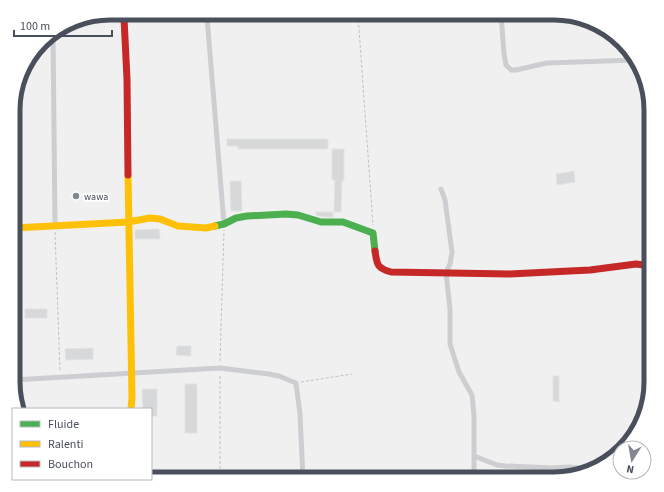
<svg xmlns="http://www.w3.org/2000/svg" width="664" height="492" font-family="'Source Sans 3',sans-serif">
<rect width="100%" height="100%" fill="#f0f0f0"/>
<path fill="#d7d8da" stroke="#e1e2e3" d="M227,139h101v10h-90v-3h-11z
M332,149h12v32l-2,-1 -1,32h-7l1,-32h-3z
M574,171l1,11 -18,3 -1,-11z
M230,181h11l1,30h-11z
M316,212h17v5h-11l-6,-2z
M159,229l1,10h-25v-9z
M25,309h22v9h-22z
M177,346h14v10l-15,-1z
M93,348v11l-27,1 -1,-11z
M553,376h6v26l-6,-1z
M185,384h12v49h-12z
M142,389h15v27h-6v-7h-8z"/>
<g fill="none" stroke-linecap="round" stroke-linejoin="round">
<path stroke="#bac4c3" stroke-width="1" stroke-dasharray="3 2" stroke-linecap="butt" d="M358,15l15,210
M55,232l5,139
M220,361l4,-131
M301,382l51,-8
M220,479v-105"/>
<path stroke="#ccced1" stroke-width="5" d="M501,14l3,40 2,11 5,5h5l31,-7 88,-3
M207,17l17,207
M53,33l2,193
M441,189l4,11 7,52 -2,12 -4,8 4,37v35l9,28 13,23 2,20v64
M13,380l207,-12 49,6 10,2 17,7 4,31 3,65
M474,456l23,9 9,1 46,2 16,-1 29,2"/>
<path stroke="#4caf50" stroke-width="7" d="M215,226l9,-2 12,-6 11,-2 39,-2 12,1 23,7h22l30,11 2,18"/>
<path stroke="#ffc107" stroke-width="7" d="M128,175l4,223 -1,11
M14,228l114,-6 22,-4 10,1 18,7 28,2 9,-2"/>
<path stroke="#c62828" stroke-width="7" d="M124,18l3,61 1,96
M375,251c2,14 2,17 16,21l119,2 80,-4 46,-6 8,1 7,7"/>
</g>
<circle fill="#83878f" stroke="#fff" stroke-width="1.5" cx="76" cy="196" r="4"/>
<g text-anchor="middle" stroke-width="3.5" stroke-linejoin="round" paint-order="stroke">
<g font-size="10" fill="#494f5b" stroke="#fff" text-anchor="start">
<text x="84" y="200">wawa</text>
</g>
</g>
<path d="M0 0H664V492H0ZM110 20H554A90 90 0 0 1 644 110V382A90 90 0 0 1 554 472H110A90 90 0 0 1 20 382V110A90 90 0 0 1 110 20Z" fill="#fff" fill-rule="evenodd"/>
<path fill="none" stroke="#494f5b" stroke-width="5" d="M110 20H554A90 90 0 0 1 644 110V382A90 90 0 0 1 554 472H110A90 90 0 0 1 20 382V110A90 90 0 0 1 110 20Z"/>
<rect x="12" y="408" width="140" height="72" fill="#ffffff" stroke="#b6b9bd"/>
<rect x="20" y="421" width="20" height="6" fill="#4caf50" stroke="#b6b9bd"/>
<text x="48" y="428" font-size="12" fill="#494f5b">Fluide</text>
<rect x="20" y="441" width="20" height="6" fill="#ffc107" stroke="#b6b9bd"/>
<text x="48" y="448" font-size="12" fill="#494f5b">Ralenti</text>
<rect x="20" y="461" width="20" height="6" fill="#c62828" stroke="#b6b9bd"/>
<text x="48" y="468" font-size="12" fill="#494f5b">Bouchon</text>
<g transform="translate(632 460) rotate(191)"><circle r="19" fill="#ffffff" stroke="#b6b9bd"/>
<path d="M0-3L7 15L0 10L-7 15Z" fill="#83878f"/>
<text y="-6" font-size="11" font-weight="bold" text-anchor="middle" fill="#494f5b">N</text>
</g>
<path d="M14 30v6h98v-6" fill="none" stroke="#494f5b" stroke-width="2"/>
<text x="20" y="30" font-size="12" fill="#494f5b" stroke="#ffffff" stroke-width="3" paint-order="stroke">100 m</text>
</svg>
